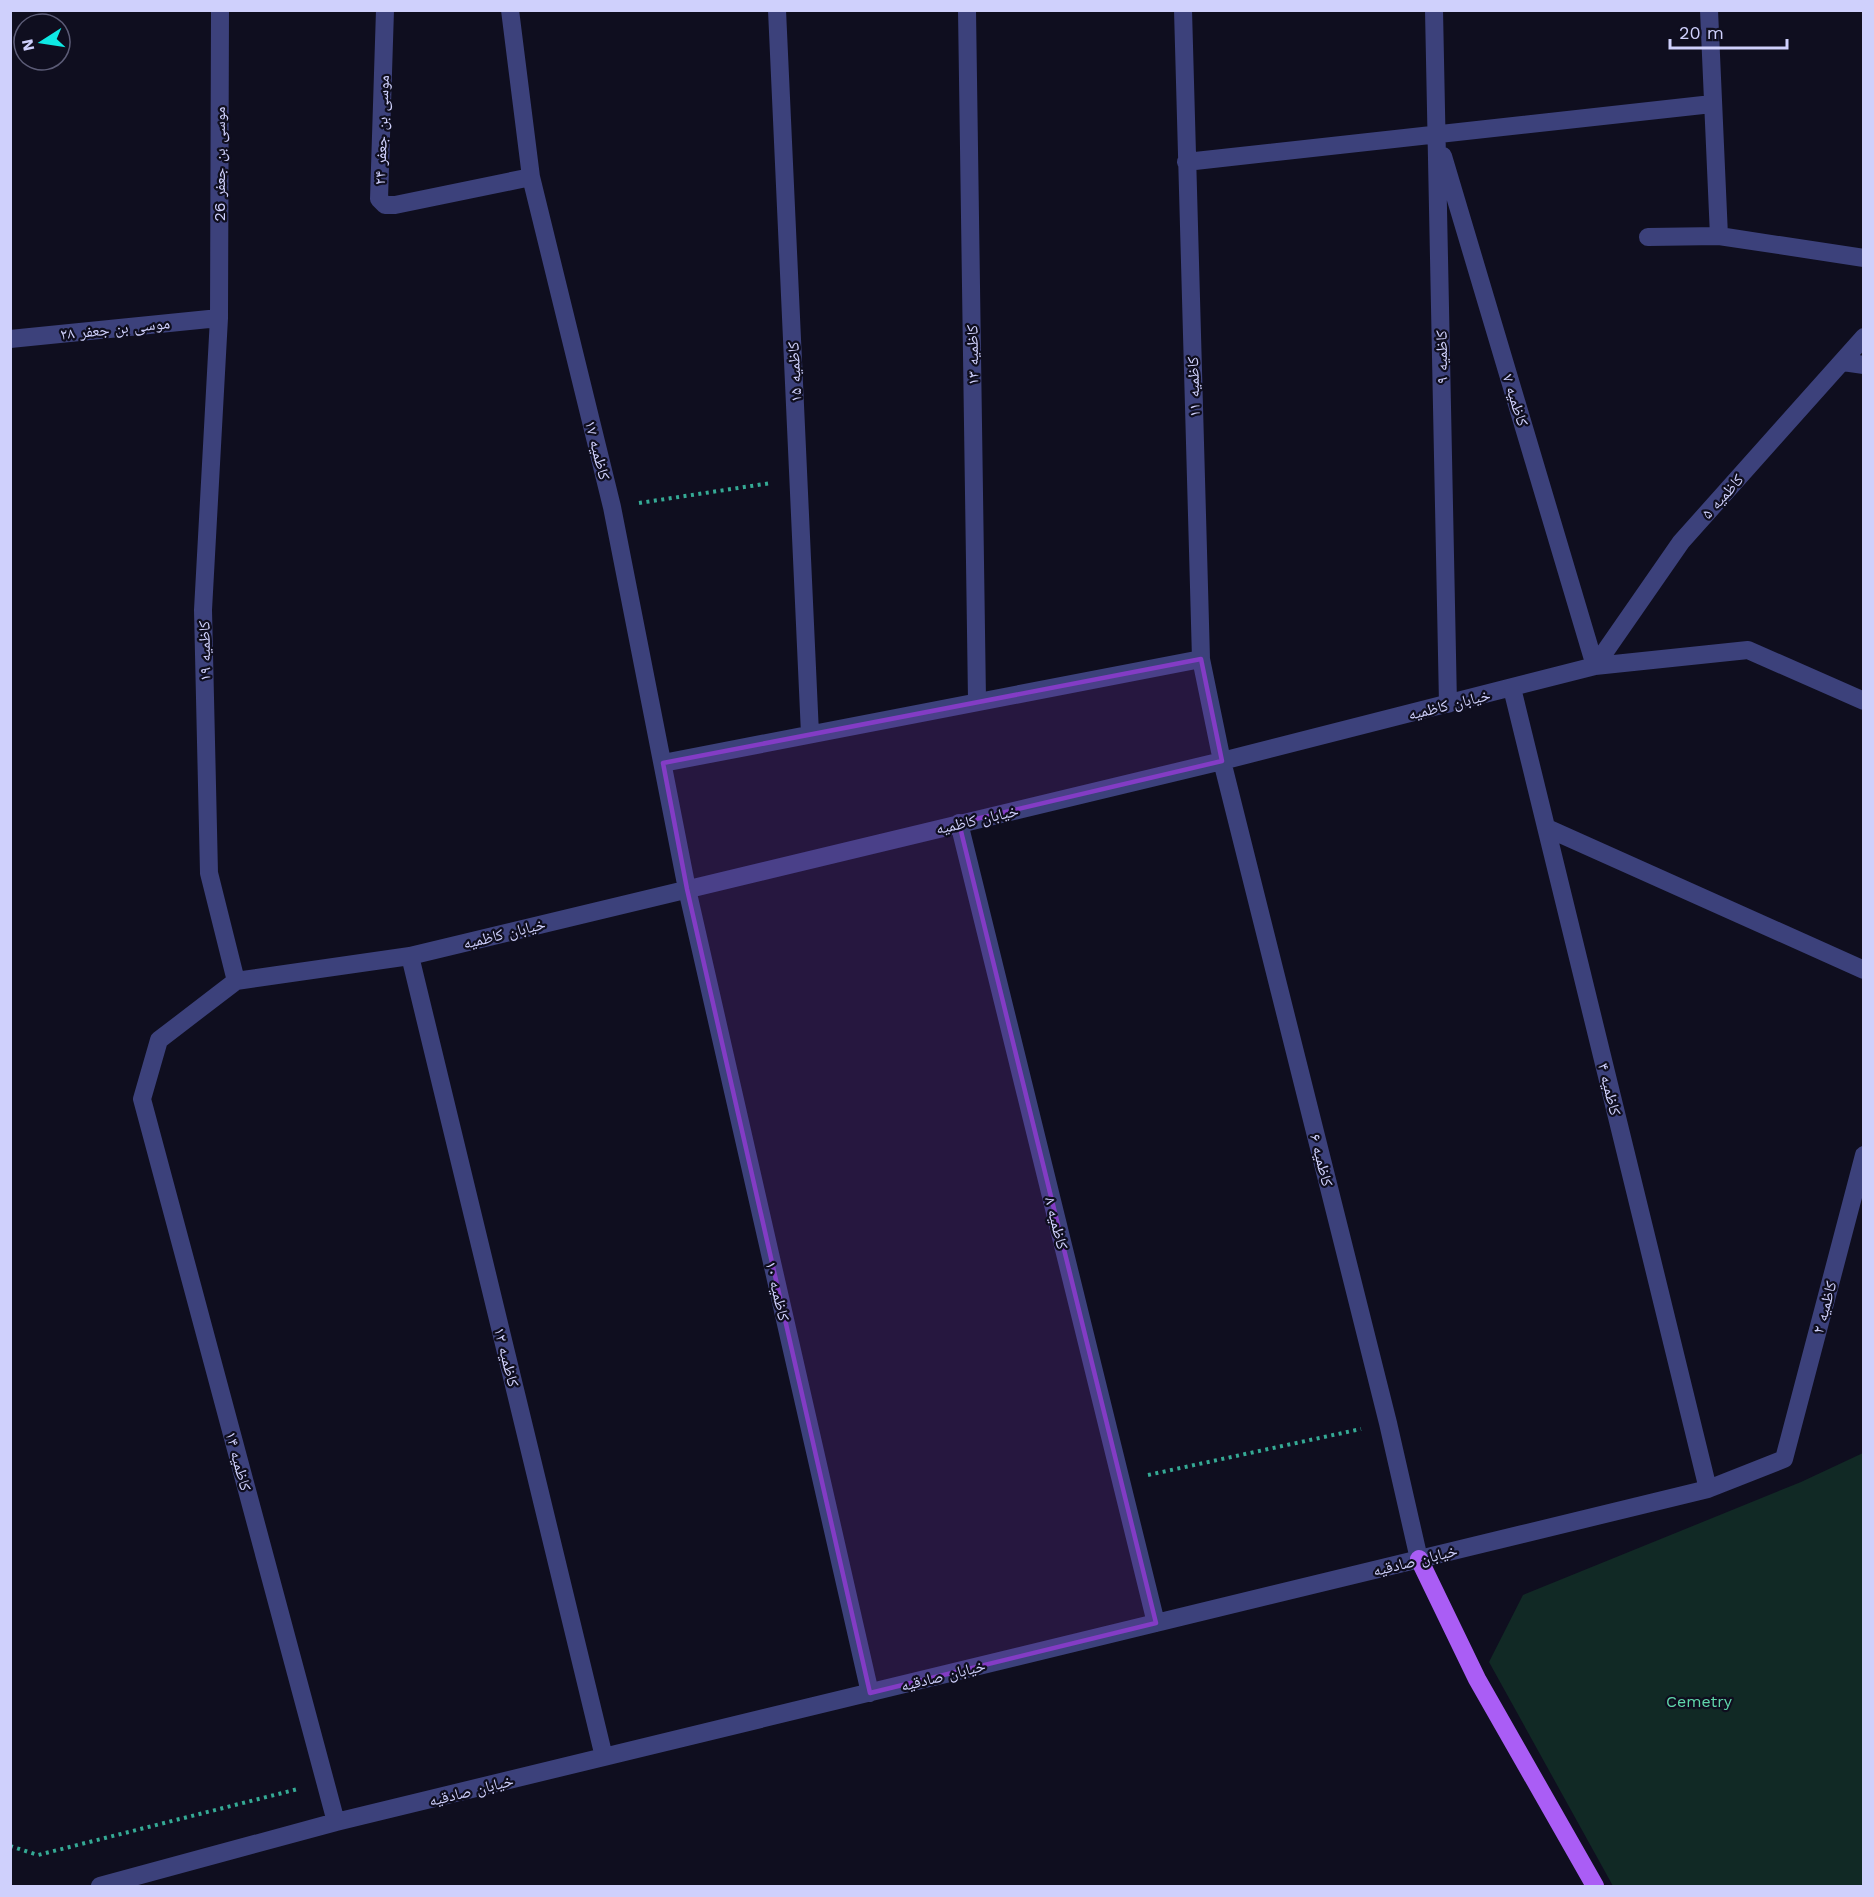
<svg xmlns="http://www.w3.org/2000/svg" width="1874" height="1897" font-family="'Work Sans','Noto Naskh Arabic',sans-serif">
<rect width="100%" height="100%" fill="#0f0e1f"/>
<path fill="#112925" d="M1863,1453v433h-250l-124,-224 34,-67 278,-113z"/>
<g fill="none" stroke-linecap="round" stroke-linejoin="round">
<path stroke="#35aa95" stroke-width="4" stroke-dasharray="3 4.5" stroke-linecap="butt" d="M639,503l132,-20
M1148,1475l213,-46
M10,1846l28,9 260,-66"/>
<path stroke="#3c417b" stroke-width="18" d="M220,10l-1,308 -16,292 6,263 27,108
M385,10l-6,189 6,6h10l136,-28
M510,10l21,167 81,330 75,382 183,804
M777,10l33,724
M967,10l10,690
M1183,10l18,649 21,102 166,662 31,136
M1434,10l14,694
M1709,10l10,226
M1443,156l152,510
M1186,162l526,-58
M1648,237l71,-1 145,22
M10,339l209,-21
M1843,362l21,3
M1595,666l86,-124 183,-205
M1512,688l196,801
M663,763l538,-104
M959,823l197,800
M1547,828l317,142
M410,956l194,801
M336,1822l-194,-723 17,-59 77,-59 174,-25 812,-195 373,-95 153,-16 116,51
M100,1886l236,-64 1372,-333 76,-30 80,-304"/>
<path stroke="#aa5df5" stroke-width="18" d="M1419,1559l58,120 118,207"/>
</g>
<path fill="#833cc5" fill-opacity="0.2" stroke="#833cc5" stroke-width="4.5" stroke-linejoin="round" d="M1201,659l21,102 -263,62 197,800 -286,70 -183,-804 -24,-126z"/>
<g text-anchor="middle" stroke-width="4.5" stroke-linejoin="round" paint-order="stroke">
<g font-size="16" fill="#cfd0fc" stroke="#0f0e1f">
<text transform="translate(381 130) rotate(-88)" y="6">موسی بن جعفر ۲۴</text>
<text transform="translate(219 164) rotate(-90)" y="6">موسی بن جعفر 26</text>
<text transform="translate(115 328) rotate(-6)" y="6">موسی بن جعفر ۲۸</text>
<text transform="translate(972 355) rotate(-91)" y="6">کاظمیه ۱۳</text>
<text transform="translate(1441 357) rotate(-91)" y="6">کاظمیه ۹</text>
<text transform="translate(794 372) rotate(-93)" y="6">کاظمیه ۱۵</text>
<text transform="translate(1193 387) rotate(-92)" y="6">کاظمیه ۱۱</text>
<text transform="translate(1516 400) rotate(73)" y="6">کاظمیه ۷</text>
<text transform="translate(598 450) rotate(76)" y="6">کاظمیه ۱۷</text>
<text transform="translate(1722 496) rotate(-48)" y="6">کاظمیه ۵</text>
<text transform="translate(204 651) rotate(-91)" y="6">کاظمیه ۱۹</text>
<text transform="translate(1449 704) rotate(-14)" y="6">خیابان کاظمیه</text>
<text transform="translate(977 819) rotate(-13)" y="6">خیابان کاظمیه</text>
<text transform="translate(504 933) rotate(-14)" y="6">خیابان کاظمیه</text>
<text transform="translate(1610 1089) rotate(76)" y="6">کاظمیه ۴</text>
<text transform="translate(1322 1160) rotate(76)" y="6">کاظمیه ۶</text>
<text transform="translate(1057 1223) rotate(76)" y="6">کاظمیه ۸</text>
<text transform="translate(778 1291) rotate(77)" y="6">کاظمیه ۱۰</text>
<text transform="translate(1824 1307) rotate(-75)" y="6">کاظمیه ۲</text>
<text transform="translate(507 1357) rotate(76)" y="6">کاظمیه ۱۲</text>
<text transform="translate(239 1461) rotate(75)" y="6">کاظمیه ۱۴</text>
<text transform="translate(1415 1560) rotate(-14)" y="6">خیابان صادقیه</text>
<text transform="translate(943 1675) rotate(-14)" y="6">خیابان صادقیه</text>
<text transform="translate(471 1790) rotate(-14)" y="6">خیابان صادقیه</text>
</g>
<g font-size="16" fill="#60d7ab" stroke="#0f0e1f">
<text x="1699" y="1707">Cemetry</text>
</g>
</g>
<rect width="1874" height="1897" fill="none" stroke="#cfd0fc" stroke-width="24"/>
<g transform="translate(42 42) rotate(258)"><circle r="28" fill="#0f0e1f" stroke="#5c5c77" stroke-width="1.5"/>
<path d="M0-4.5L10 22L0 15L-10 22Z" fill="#0ee9e4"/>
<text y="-9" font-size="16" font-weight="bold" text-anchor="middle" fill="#cfd0fc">N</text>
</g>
<path d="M1670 39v9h117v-9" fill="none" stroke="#cfd0fc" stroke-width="3"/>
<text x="1679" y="39" font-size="18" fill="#cfd0fc" stroke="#0f0e1f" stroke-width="4.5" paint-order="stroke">20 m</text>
</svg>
